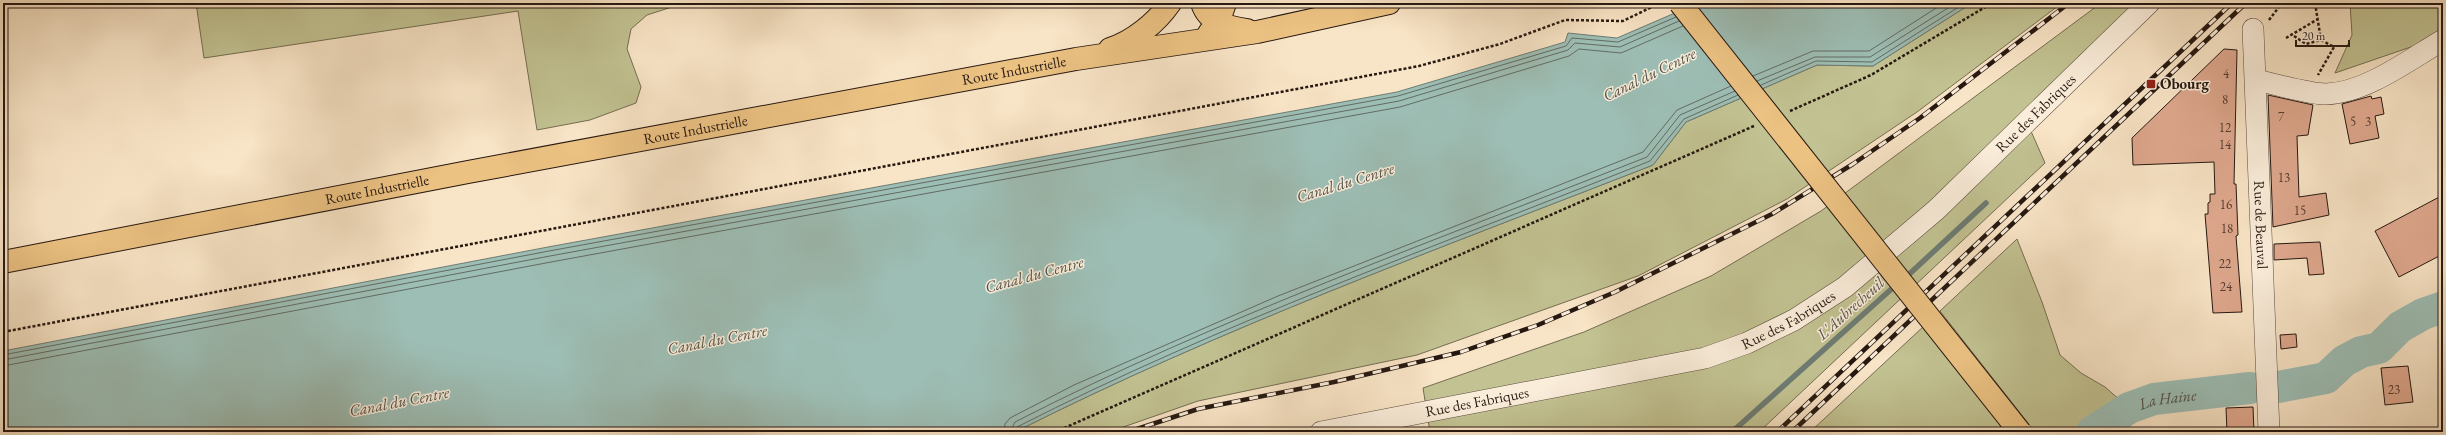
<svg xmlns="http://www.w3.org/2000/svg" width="2446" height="435" font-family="'EB Garamond',serif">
<rect width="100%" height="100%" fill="#f8e4c6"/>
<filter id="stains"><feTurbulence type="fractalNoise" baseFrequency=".005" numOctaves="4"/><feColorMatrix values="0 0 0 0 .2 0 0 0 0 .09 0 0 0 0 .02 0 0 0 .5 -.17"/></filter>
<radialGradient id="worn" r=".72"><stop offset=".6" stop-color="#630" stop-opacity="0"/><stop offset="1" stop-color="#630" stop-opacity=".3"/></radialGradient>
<path fill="#c2c292" stroke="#746d52" d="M196,3h482v2l-31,10 -16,14 -4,20 14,38 -5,16 -46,17 -53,10 -19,-119 -314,47z
M1972,3h90l-145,109 -130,87 -149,77 -221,79 -219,46 -89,31h-94c206,-104 423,-183 638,-267l33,-43 131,-57 56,1z
M2101,3h34l-112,110 22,50 -286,269h-329l-7,-44 161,-56 127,-56 110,-65z
M2350,3h93v33l-108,37 17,-38z
M2017,239l25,63 18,53 21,18 24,14 24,21 -37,24h-57l-95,-121z
M1924,326l83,106h-197z"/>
<path fill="#9dbeb5" stroke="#6d7c73" d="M1698,3h274l-99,63 -56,-1 -131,57 -33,43c-215,84 -432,163 -638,267h-1012v-81l545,-104 849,-155 168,-50 3,-9 49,5z"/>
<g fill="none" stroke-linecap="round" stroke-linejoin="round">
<path stroke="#626b63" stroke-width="1" d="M1753,76l60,-25h56l75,-48
M1757,81l58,-24h55l86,-54
M1761,85l55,-24 56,1 93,-59
M3,355l546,-104 849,-155 168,-50 6,-8 46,4 58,-25
M3,360l547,-104 849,-155 169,-51 7,-7 45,4 59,-26
M3,366l548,-104 849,-155 169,-51 10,-7 42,4 62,-27
M1004,432l1,-8 5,-6 64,-33 204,-89 365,-144 34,-42 54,-24
M1010,432l5,-10c203,-104 419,-181 632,-265l33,-42 55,-24
M1015,432l2,-5c204,-104 420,-181 633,-266l34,-42 54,-24"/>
<path stroke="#6d7c73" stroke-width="5.5" d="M1904,279l82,-76
M1732,432l165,-148"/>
<g stroke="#9dbeb5" stroke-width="32">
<path d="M2278,387l48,-9 18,-17 17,-9 18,-4 21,-21 23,-13 20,-7"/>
<path id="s1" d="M2092,432l37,-24 25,-9 96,-11"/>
</g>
</g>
<path fill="#dea78d" stroke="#261811" d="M2224,49l13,1 -3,134h2l2,51 -2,1 6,76 -29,1 -8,-99h3v-11l2,-1v-8h5l-1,-32 -81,3 -1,-27z
M2268,95l45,10 -5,30 -11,1 2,61 27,-4 3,22 -56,12z
M2371,96l1,3 9,-2 3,17 -9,2 4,22 -29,6 -8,-40z
M2443,195v59l-44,23 -24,-46z
M2320,242l4,32 -15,1 -2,-17 -33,2v-16z
M2296,334l1,13 -16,2 -1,-14z
M2408,366l5,36 -28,3 -4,-37z
M2253,407l1,25h-27l-1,-24z"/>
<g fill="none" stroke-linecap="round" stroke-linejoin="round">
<defs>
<g id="minor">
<path id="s2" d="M2253,29l16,403"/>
<path d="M2256,80c20,4 51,14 70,14 40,-1 84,-35 117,-54"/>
<path id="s3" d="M1321,432l384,-74 42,-15 47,-23 51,-33 91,-77 213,-207"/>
</g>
<g id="major">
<path d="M1202,3c7,21 26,24 45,27"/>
<path d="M1209,33l9,-10 7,-20"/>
<path d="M1110,49c23,-7 47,-27 60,-46"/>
<path id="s4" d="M3,262l465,-90 608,-113 181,-27 132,-29"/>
</g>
</defs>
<use href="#minor" stroke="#5a4b3e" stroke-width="22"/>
<use href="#major" stroke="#261811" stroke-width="24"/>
<path stroke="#261811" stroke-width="2.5" stroke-dasharray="3 2" stroke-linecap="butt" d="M2315,3l6,37
M2269,20l13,-17
M2294,36l12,8 15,-4 13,7 -16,28
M2286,38l32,-19
M1790,111l81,-36 121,-72
M3,332l1416,-266 81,-22 65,-24 58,1 37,-18
M1055,432l699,-306"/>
<use href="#minor" stroke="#faedda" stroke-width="21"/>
<use href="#major" stroke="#ecc283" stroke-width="22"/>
<defs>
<path id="rail" d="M1128,432l70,-23 136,-27 127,-30 77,-27 77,-33 157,-78 81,-50 67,-46 149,-115
M1777,432l455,-429
M1792,432l454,-429"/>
</defs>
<use href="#rail" stroke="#261811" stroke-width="4.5"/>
<use href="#rail" stroke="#faedda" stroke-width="3" stroke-dasharray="9" stroke-linecap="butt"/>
<defs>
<path id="major-bridge" d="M1680,3l340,429"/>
</defs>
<use href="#major-bridge" stroke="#261811" stroke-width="24" stroke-linecap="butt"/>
<use href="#major-bridge" stroke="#ecc283" stroke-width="22"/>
</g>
<rect fill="#8f2418" stroke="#faedda" stroke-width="1.5" x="2146" y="79" width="10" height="10" rx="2"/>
<g text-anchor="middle" stroke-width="3" stroke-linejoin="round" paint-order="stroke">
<g font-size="13" fill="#543c30">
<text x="2226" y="78">4</text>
<text x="2225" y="104">8</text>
<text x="2281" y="121">7</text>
<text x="2353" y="126">5</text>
<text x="2368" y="126">3</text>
<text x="2225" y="132">12</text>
<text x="2225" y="149">14</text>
<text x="2284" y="182">13</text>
<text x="2226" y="209">16</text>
<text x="2300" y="215">15</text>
<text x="2227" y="233">18</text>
<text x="2225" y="268">22</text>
<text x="2226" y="291">24</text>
<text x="2394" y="394">23</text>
</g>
<g font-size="15" fill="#261811" stroke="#faedda">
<text dy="5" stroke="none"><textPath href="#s4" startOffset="1029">Route Industrielle</textPath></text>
<text dy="5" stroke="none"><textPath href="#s3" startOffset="807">Rue des Fabriques</textPath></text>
<text dy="5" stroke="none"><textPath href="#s4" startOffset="705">Route Industrielle</textPath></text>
<text dy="5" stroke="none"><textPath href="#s4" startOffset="381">Route Industrielle</textPath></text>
<text dy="5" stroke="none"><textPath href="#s2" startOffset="196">Rue de Beauval</textPath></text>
<text dy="5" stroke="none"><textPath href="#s3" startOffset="483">Rue des Fabriques</textPath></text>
<text dy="5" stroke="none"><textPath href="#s3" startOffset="159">Rue des Fabriques</textPath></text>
</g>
<g font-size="15" font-weight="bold" fill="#261811" stroke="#faedda" text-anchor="start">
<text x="2160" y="89">Obourg</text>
</g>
<g font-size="16" font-style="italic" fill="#50524a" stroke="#faedda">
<text transform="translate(1649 74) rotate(-26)" y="6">Canal du Centre</text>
<text transform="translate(1345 182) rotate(-17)" y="6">Canal du Centre</text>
<text transform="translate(1034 274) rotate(-15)" y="6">Canal du Centre</text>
<text transform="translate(1850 308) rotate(-42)" y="6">L'Aubrecheuil</text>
<text transform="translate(717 339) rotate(-11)" y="6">Canal du Centre</text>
<text dy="6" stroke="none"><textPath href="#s1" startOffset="84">La Haine</textPath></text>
<text transform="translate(399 401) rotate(-11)" y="6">Canal du Centre</text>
</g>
</g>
<rect width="2446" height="435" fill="none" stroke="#f8e4c6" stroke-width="16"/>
<rect x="4" y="4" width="2438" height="427" fill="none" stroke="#261811" stroke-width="2"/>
<rect x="8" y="8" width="2430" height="419" fill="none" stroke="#261811"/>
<path d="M2296 40v6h53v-6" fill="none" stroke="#261811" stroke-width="2"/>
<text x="2302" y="40" font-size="12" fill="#261811" stroke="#faedda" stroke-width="3" paint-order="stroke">20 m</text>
<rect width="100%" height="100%" filter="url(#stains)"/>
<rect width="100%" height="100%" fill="url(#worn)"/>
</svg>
